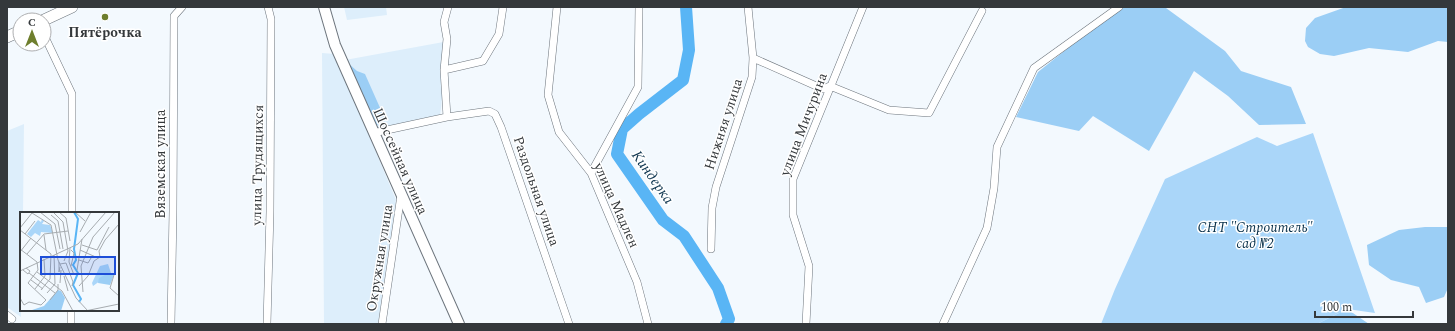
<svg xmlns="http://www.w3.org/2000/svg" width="1455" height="331" font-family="Spectral,serif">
<rect width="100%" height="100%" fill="#f3f9fe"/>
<path fill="#ddeefb" d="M344,7h42l1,8 -40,5z
M449,41l-9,75 -65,13 -30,-69z
M322,53l13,1 61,146 -18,124h-54z
M24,124l-1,89h-2v104l-14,-10v-176z"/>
<path fill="#aad6f9" d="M1313,133l62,180 -28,-4 -30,15h-216l14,-35 50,-110 92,-42 20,9z"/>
<path fill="#9bcef5" d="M1346,7h102v35l-10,-1 -30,11 -39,-4 -35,8 -14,-2 -12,-7 -3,-6 1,-13 9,-10z
M1122,8h44l59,43 16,20 50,16 15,37 -47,1 -31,-29 -34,-25 -45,80 -56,-35 -14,15 -63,-14 22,-45 79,-63z
M348,63l9,8 8,3 20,45 -1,7 -13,-2 -9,-24 2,-4 -2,-3 -4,-2z
M1425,227h23v61l-4,9 -18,6 -7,-16 -28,-7 -22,-15 -2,-20 32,-15z
M1347,309l22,15h-52z"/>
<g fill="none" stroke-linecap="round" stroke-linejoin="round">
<path stroke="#59b5f5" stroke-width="12" d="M686,7l3,43 -6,30 -44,34 -17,15 -5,25 46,66 21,16 34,52 11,31 -3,5"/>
<defs>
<path id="street" d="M557,7l-9,88 11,37 32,41 46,109 11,42
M44,35l28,59v119
M753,58l70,31 7,-3 59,24 40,3 53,-102
M444,70l39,-9 16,-27 4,-27
M447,117l-3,-47 3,-31 -3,-17 4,-15
M373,133l74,-16 42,-6 6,3 6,13 68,197
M591,173l47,-86 1,-80
M711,249l1,-41 4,-21 36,-110 1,-19 -5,-51
M7,315l5,4
M71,324v-14
M171,324l2,-113 1,-195 8,-9
M267,324l3,-112 1,-193 -3,-12
M382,324l19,-129
M806,324l3,-58 -16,-51v-36l70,-172
M943,324l44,-96 7,-40 3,-41 37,-79 85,-61"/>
<path id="secondary" d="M324,7l11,38 124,279"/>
<path id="primary" d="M44,20l28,-13
M7,37l13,-6"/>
</defs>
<use href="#street" stroke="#6d757d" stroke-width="8"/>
<use href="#secondary" stroke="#6d757d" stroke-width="12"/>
<use href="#primary" stroke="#6d757d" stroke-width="12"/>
<use href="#street" stroke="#fff" stroke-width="7"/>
<use href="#secondary" stroke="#fff" stroke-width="10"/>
<use href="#primary" stroke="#fff" stroke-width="11"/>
</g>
<circle fill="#6e7e2d" stroke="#fff" stroke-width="1.5" cx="105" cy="17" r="4"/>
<g text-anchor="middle" stroke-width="3" stroke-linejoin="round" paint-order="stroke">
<g font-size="14" font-weight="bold" fill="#34383b" stroke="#fff">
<text x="105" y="37">Пятёрочка</text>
</g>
<g font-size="14" fill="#34383b" stroke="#fff">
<text transform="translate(723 124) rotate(-72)" y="5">Нижняя улица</text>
<text transform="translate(803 124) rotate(-69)" y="5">улица Мичурина</text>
<text transform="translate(401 161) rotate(66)" y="5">Шоссейная улица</text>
<text transform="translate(160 164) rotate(-90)" y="5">Вяземская улица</text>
<text transform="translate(257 165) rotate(-89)" y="5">улица Трудящихся</text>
<text transform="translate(537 191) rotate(71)" y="5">Раздольная улица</text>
<text transform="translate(617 205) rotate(66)" y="5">улица Мадлен</text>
<text transform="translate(379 258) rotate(-81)" y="5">Окружная улица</text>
</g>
<g font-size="14" font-style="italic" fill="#09314b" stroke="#fff">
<text x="1255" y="232">СНТ "Строитель"<tspan x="1255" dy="16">сад №2</tspan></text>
</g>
<g font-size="15" font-style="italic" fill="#0d344e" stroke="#fff">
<text transform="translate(653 177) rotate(55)" y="5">Киндерка</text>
</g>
</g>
<g transform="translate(20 212)">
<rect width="99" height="99" fill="#f3f9fe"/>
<path d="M22,7l2,2 -2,3 8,1 3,8 -12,-1 -1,4 -5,-3 -4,4 -4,-3 11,-14 3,2zM88,52l3,9 -18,13 -1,-3 8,-17z" fill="#aad6f9"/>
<path d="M89,61l5,2 -4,10 -12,-2 1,-5zM38,78l3,1 4,7 -4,13h-32l15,-5z" fill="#9bcef5"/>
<path fill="none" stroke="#59b5f5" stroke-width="2" d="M54,0l4,7 -4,30 2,11 -3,5 5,8 -5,12 8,14 -2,3"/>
<path fill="none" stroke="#a7acb0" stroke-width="1" d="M20,0l15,12 5,25M33,0l10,10 5,29 -4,10M39,0l7,6 4,23M55,0l10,9M31,3l7,6 5,28M0,16l12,-15 19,12 7,35 18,38 12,13M0,18l31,24 -1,25 -9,11M60,20l11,-20M5,22l10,-13M24,23l2,15M62,33l15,5M50,36l-1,14 5,13M0,37l17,13 1,8 -10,13 18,17 -5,5 -12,-3 -5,3 -4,-7M51,38l3,3 -3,13M60,38l18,8M77,38l12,-23M0,40l11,-14M7,42l17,-20 24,-3M59,48l9,3 3,-5M39,50v10l1,-5M40,52l6,-1 7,19 -1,4M3,58l5,4 2,-3 -4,-3M57,58l5,-31M0,59l58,-27 28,-32M17,60l25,19 11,20M9,61l26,20M94,63l-4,13 9,8M44,64l4,15M11,68l12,9M40,71l1,-13M59,74l9,-10 6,-15 6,-4 -1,-6 6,-11 14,-16M15,77l10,-13 -1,-17M63,80l-2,-26 12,-29 22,-25M27,81l8,-9 -1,-29M30,88l8,-10v-6M65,99l34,-7"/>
<path fill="#1d4ed8" fill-opacity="0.15" stroke="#1d4ed8" stroke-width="2" d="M21,45h74v17h-74z"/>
<rect width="99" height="99" fill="none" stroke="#34383b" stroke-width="2"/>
</g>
<rect width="1455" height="331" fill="none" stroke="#34383b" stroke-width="16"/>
<g transform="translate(32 32)"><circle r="19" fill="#ffffff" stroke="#aeafb1"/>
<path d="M0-3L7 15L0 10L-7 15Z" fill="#6e7e2d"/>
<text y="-6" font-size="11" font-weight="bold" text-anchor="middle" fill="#34383b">С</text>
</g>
<path d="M1315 311v6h98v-6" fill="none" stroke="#34383b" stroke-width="2"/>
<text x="1321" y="311" font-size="12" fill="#34383b" stroke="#ffffff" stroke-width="3" paint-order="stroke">100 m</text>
</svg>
